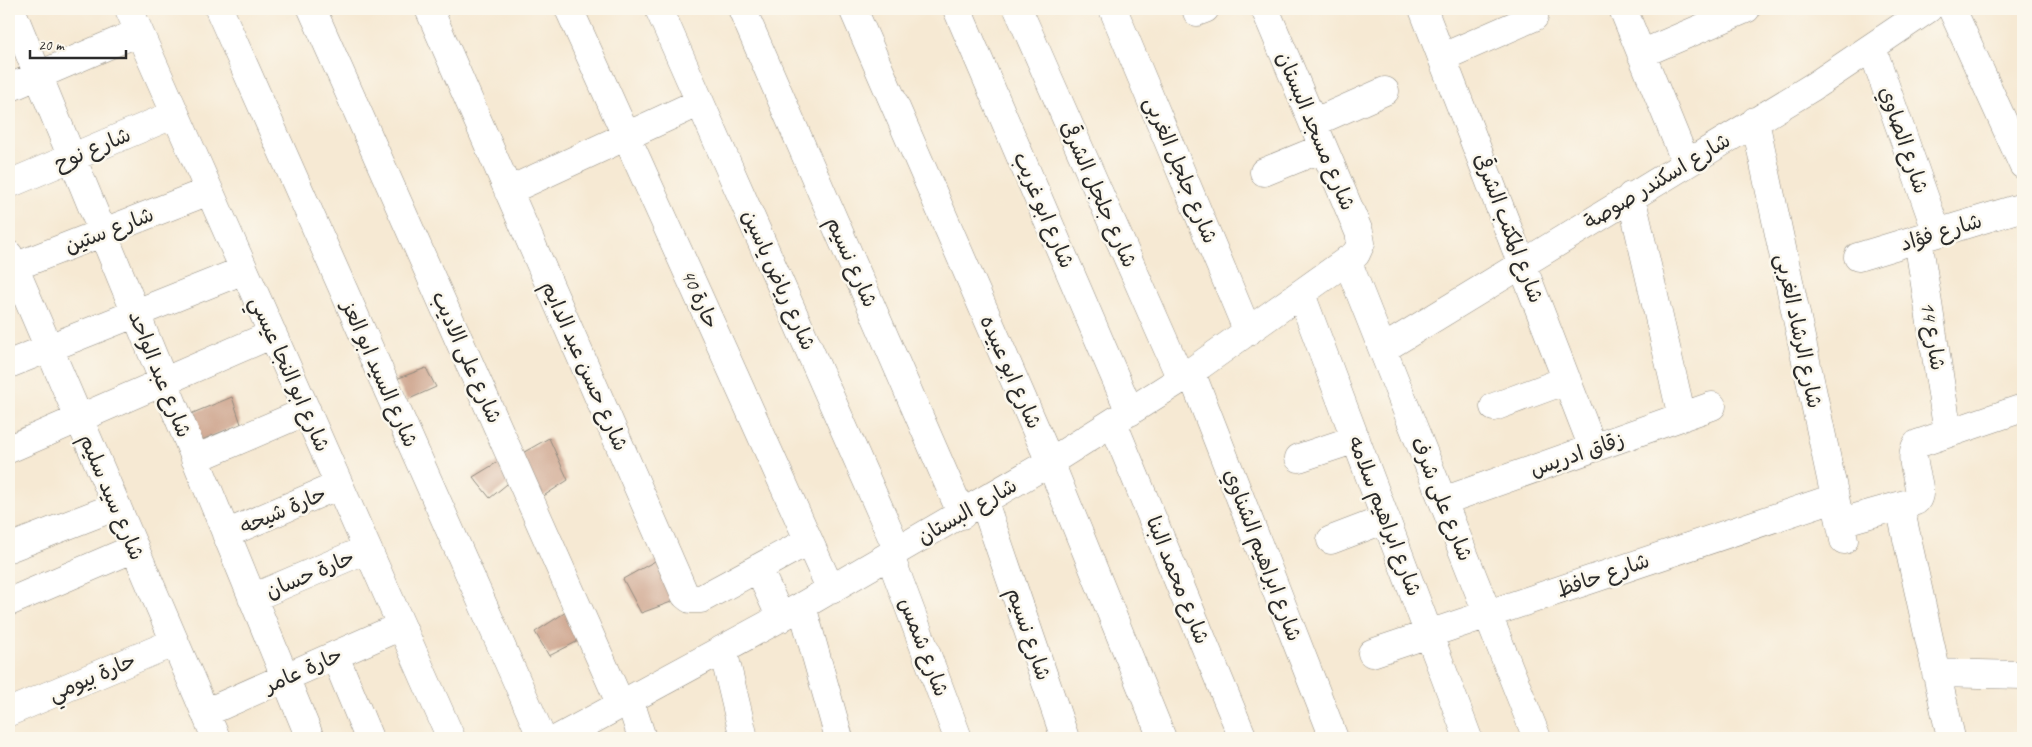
<svg xmlns="http://www.w3.org/2000/svg" width="2032" height="747" font-family="Caveat,'Playpen Sans Arabic',sans-serif">
<rect width="100%" height="100%" fill="#fbf7ec"/>
<filter id="ink" filterUnits="userSpaceOnUse"><feTurbulence type="fractalNoise" baseFrequency=".02" numOctaves="2"/><feDisplacementMap in="SourceGraphic" scale="10" xChannelSelector="R" yChannelSelector="G"/><feConvolveMatrix kernelMatrix="1 2 1 2 8 2 1 2 1" color-interpolation-filters="sRGB"/></filter>
<filter id="wash" filterUnits="userSpaceOnUse"><feTurbulence type="fractalNoise" baseFrequency=".0096" numOctaves="4" result="noise"/><feDisplacementMap in="SourceGraphic" scale="20" xChannelSelector="R" yChannelSelector="G"/><feGaussianBlur stdDeviation="1.12" result="paint"/><feColorMatrix in="noise" values="0 0 0 0 0 0 0 0 0 0 0 0 0 0 0 0 0 1.4 0 .05"/><feComposite in="paint" operator="in"/></filter>
<g filter="url(#wash)">
<rect width="100%" height="100%" fill="#f6e9d3"/>
<g id="blocks">
<path fill="#ca9e86" d="M426,368l10,19 -29,13 -11,-21z
M232,397l9,27 -42,17 -11,-26z
M549,438l19,42 -29,19 -20,-44z
M501,460l11,20 -22,18 -17,-21z
M664,556l18,42 -41,15 -18,-34z
M566,612l16,27 -33,17 -14,-24z"/>
</g>
</g>
<g filter="url(#ink)">
<use href="#blocks" fill-opacity="0" stroke="#908a7f" stroke-width="1"/>
<g fill="none" stroke-linecap="round" stroke-linejoin="round">
<defs>
<path id="minor" d="M11,9l299,729
M129,9l322,729
M219,9l323,729
M312,9l309,696
M429,9l256,586 5,4h11l107,-58
M569,9l262,581
M659,9l239,542
M742,9l220,506
M853,9l197,453 112,276
M957,9l173,403
M1018,9l163,370
M1113,9l135,323
M1423,9l170,439
M1623,9l63,154
M1952,9l71,156
M1197,12l8,-3
M1872,48l65,185
M1641,54l105,-45
M1443,57l91,-40
M9,88l130,-56
M1755,121l89,419
M1313,123l72,-32
M1264,172l59,-24
M9,184l166,-70
M508,191l192,-89
M1631,196l51,221
M1918,239l30,194
M9,255l207,483
M1858,257l165,-50
M1347,260l190,478
M9,269l200,-78
M1301,294l167,444
M1383,349l431,-263 114,-77
M9,364l235,-94
M1191,372l143,366
M1494,407l73,-27
M1113,423l130,315
M9,449l264,-115
M1299,458l57,-19
M195,459l112,-48
M1443,501l269,-95
M984,502l81,236
M1900,507l51,231
M1841,522l75,-21c11,-13 -11,-39 1,-57l106,-36
M226,534l113,-49
M1331,540l55,-21
M9,548l108,-42
M890,556l68,182
M758,568l23,50
M252,598l115,-49
M9,602l126,-54
M802,606l37,132
M723,650l21,88
M1372,653l462,-155
M335,656l34,82
M1936,673l87,2
M630,701l12,37
M9,712l166,-70
M205,713l196,-87
M559,738l243,-132 248,-144 131,-83 175,-125 5,-11 -2,-11 -94,-223"/>
</defs>
<use href="#minor" stroke="#908a7f" stroke-width="29"/>
<use href="#minor" stroke="#fff" stroke-width="28"/>
</g>
</g>
<g text-anchor="middle" stroke-width="5" stroke-linejoin="round" paint-order="stroke">
<g font-size="21" fill="#2b2b2b" stroke="#fbf7ec">
<text transform="translate(1316 131) rotate(67)" y="7">شارع مسجد البستان</text>
<text transform="translate(1904 140) rotate(71)" y="7">شارع الصاوي</text>
<text transform="translate(92 149) rotate(-23)" y="7">شارع نوح</text>
<text transform="translate(1181 170) rotate(67)" y="7">شارع جلجل الغربى</text>
<text transform="translate(1657 181) rotate(-31)" y="7">شارع اسكندر صوصة</text>
<text transform="translate(1099 194) rotate(66)" y="7">شارع جلجل الشرقى</text>
<text transform="translate(1044 210) rotate(67)" y="7">شارع ابو غريب</text>
<text transform="translate(1509 228) rotate(69)" y="7">شارع المكتب الشرقى</text>
<text transform="translate(109 230) rotate(-21)" y="7">شارع ستين</text>
<text transform="translate(1941 232) rotate(-17)" y="7">شارع فؤاد</text>
<text transform="translate(852 262) rotate(66)" y="7">شارع نسيم</text>
<text transform="translate(779 280) rotate(66)" y="7">شارع رياض ياسين</text>
<text transform="translate(700 299) rotate(66)" y="7">حارة 40</text>
<text transform="translate(1799 331) rotate(78)" y="7">شارع الرشاد الغربى</text>
<text transform="translate(1933 336) rotate(81)" y="7">شارع 14</text>
<text transform="translate(467 357) rotate(66)" y="7">شارع على الاديب</text>
<text transform="translate(585 366) rotate(66)" y="7">شارع حسن عبد الدايم</text>
<text transform="translate(1011 372) rotate(66)" y="7">شارع ابو عبيده</text>
<text transform="translate(160 374) rotate(68)" y="7">شارع عبد الواحد</text>
<text transform="translate(290 374) rotate(66)" y="7">شارع ابو النجا عيسي</text>
<text transform="translate(380 374) rotate(66)" y="7">شارع السيد ابو العز</text>
<text transform="translate(1577 454) rotate(-19)" y="7">زقاق ادريس</text>
<text transform="translate(112 497) rotate(67)" y="7">شارع سيد سليم</text>
<text transform="translate(1442 499) rotate(68)" y="7">شارع على شرف</text>
<text transform="translate(283 510) rotate(-23)" y="7">حارة شيحه</text>
<text transform="translate(967 511) rotate(-30)" y="7">شارع البستان</text>
<text transform="translate(1385 516) rotate(69)" y="7">شارع ابراهيم سلامه</text>
<text transform="translate(1263 555) rotate(69)" y="7">شارع ابراهيم الشناوي</text>
<text transform="translate(310 574) rotate(-23)" y="7">حارة حسان</text>
<text transform="translate(1603 575) rotate(-19)" y="7">شارع حافظ</text>
<text transform="translate(1178 580) rotate(68)" y="7">شارع محمد البنا</text>
<text transform="translate(1029 634) rotate(71)" y="7">شارع نسيم</text>
<text transform="translate(924 647) rotate(69)" y="7">شارع شمس</text>
<text transform="translate(303 670) rotate(-24)" y="7">حارة عامر</text>
<text transform="translate(92 677) rotate(-23)" y="7">حارة بيومي</text>
</g>
</g>
<rect width="2032" height="747" fill="none" stroke="#fbf7ec" stroke-width="30"/>
<path d="M30 50v8h96v-8" fill="none" stroke="#2b2b2b" stroke-width="2.5"/>
<text x="38" y="50" font-size="15" fill="#2b2b2b" stroke="#fbf7ec" stroke-width="4" paint-order="stroke">20 m</text>
</svg>
